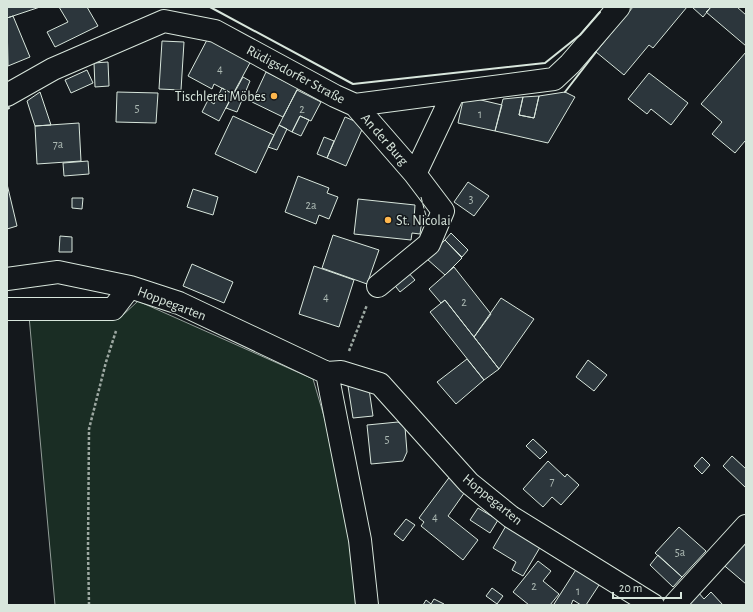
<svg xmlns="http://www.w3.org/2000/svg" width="753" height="612" font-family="'Alegreya Sans',sans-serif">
<rect width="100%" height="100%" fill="#14181c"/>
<path fill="#1a2d24" stroke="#939e99" d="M138,301l175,78 15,51 20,102 9,73h-302l-26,-289 94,-1z"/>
<path fill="#2c363c" stroke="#d8e6dc" d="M7,7h33l-33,11z
M59,7h28l11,19 -43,21 -8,-15 21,-10z
M633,7h54l-34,41 -4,-3 -25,30 -28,-23z
M692,7h19l-8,10z
M711,7h26l9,8v31l-40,-34z
M13,16l17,41 -22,9 -1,-48z
M208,38l43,23 -18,33 -19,-10 -2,5 -24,-13z
M162,41l22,1 -3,48 -22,-1z
M746,52v90l-1,-1 -10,12 -23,-19 10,-12 -21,-18z
M108,62l1,24 -14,1 -1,-24z
M87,70l6,13 -22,10 -6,-13z
M266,72l32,16 -15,29 -31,-15z
M649,73l39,30 -17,22 -20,-16 -4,5 -19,-15z
M243,77l7,4 -13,31 -11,-4z
M222,88l11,6 -14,27 -17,-9 6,-12 6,4z
M297,90l24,12 -10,19 -11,-5 -8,16 -13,-7z
M40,92l11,33 -16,1 -8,-25z
M117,92l41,1 -2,30 -40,-1z
M565,92l10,5 -27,46 -53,-12 8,-32 20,-2 -4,18 15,3 5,-22z
M464,96l38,9 -7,26 -37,-8z
M539,96l-5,22 -15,-3 4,-18z
M233,116l41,19 -18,38 -41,-19z
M300,116l9,4 -8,16 -9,-4z
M345,117l19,8 -18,41 -19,-8z
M79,123l2,38 -44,3 -2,-38z
M279,125l8,4 -10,21 -9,-3z
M324,137l10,4 -7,17 -10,-4z
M88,161l1,13 -25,2 -1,-13z
M298,176l31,12 -2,5 11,4 -9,22 -10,-4 -3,9 -31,-12z
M468,182l21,14 -15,20 -20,-14z
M7,184l10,42 -10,3z
M193,189l25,8 -5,18 -26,-8z
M72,198h11l-1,11 -10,-1z
M358,199l57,6 -1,14 8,1 -2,14 -8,-1 -1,7 -57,-6z
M451,233l17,17 -6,7 -17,-17z
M333,235l46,15 -12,34 -45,-16z
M60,236l12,1v15h-13z
M445,240l17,18 -17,17 -18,-16z
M192,264l41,18 -9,21 -41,-17z
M314,266l40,14 -15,47 -40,-13z
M454,267l37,47 -17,23 -29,-37 -4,3 -12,-14z
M406,270l9,10 -15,12 -8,-10z
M501,298l33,21 -35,50 -25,-32z
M445,300l54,69 -15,11 -54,-68z
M467,359l17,21 -28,24 -19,-22z
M588,360l19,15 -13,16 -18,-14z
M348,386l21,3 4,27 -20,2z
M398,422l7,5 2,25 -4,9 -32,3 -4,-39z
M533,439l14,13 -7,7 -14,-13z
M732,456l14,13v19l-23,-22z
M702,457l8,8 -8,9 -8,-8z
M548,461l17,16 2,-3 12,11 -18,20 -9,-8 -9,10 -20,-18z
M451,475l16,14 -19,27 30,24 -15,20 -42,-34 3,-4 -5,-4z
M478,508l20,12 -8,13 -20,-13z
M406,519l9,6 -12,16 -9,-7z
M507,524l35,20 -19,32 -11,-6 4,-8 -23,-14z
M679,527l27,24 -24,26 -27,-24z
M740,540l6,5v39l-26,-22z
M658,555l24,22 -9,10 -23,-22z
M538,561l13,10 -8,10 16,13 -9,11h-21l-16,-13z
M577,568l24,14 -15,23h-5l-8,-5 -2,5h-15l-2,-1z
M492,588l11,8 -6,8 -11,-8z
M698,592l6,7 7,-7 12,13h-39z
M434,599l10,5 -1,1h-20l3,-5 5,4z"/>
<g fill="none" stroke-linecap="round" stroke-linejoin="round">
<defs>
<path id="minor" d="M7,95l46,-26 111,-48 51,10 120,65 20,9 199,-26 16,-15 49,-57
M355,105l60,69
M7,279l51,-7 72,15 49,16 148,70 14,-1 39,12 89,99 42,34 142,88
M378,286l51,-42 14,-33 -28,-37 39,-82
M7,309h106l17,-22
M327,373l33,167 7,65
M674,605l72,-79"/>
</defs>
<use href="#minor" stroke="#d8e6dc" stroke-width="24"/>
<path stroke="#9da8a2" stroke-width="2.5" stroke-dasharray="3 2" stroke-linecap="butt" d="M349,351l18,-46
M89,605l-1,-55 1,-121 17,-67 10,-31"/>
<use href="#minor" stroke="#14181c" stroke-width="22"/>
<path stroke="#d8e6dc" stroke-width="1" stroke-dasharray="5 2" stroke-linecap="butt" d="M421,197l5,19v9"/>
<path stroke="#d8e6dc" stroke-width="2" d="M210,7l143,77 192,-21 35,-28 20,-23
M565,92l31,-40
M7,109l2,-1"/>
</g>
<g fill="#ffb74d" stroke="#14181c" stroke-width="1.5">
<circle cx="274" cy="96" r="4"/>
<circle cx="388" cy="220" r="4"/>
</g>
<g text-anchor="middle" stroke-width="3" stroke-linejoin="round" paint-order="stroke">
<g font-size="12" fill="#adbab4">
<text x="220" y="73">4</text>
<text x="137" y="112">5</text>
<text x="302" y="113">2</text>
<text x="480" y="118">1</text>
<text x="58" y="148">7a</text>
<text x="471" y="203">3</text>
<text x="311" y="209">2a</text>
<text x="326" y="301">4</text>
<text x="464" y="306">2</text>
<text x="387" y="443">5</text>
<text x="552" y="485">7</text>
<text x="435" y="521">4</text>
<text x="680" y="556">5a</text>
<text x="534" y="590">2</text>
<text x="578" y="595">1</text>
</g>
<g font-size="14" fill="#d8e6dc" stroke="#14181c">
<text transform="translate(296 74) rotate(28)" y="5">Rüdigsdorfer Straße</text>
<text transform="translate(385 139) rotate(49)" y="5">An der Burg</text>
<text transform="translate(172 303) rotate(21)" y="5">Hoppegarten</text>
<text transform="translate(493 499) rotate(39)" y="5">Hoppegarten</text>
</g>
<g font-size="14" fill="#d8e6dc" stroke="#14181c" text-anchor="end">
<text x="266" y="101">Tischlerei Möbes</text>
<text x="396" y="225" text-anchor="start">St. Nicolai</text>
</g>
</g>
<rect width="753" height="612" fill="none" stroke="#d8e6dc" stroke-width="16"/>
<path d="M613 592v6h68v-6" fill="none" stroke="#d8e6dc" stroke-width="2"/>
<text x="619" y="592" font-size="12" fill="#d8e6dc" stroke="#14181c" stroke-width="3" paint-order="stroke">20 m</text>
</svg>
